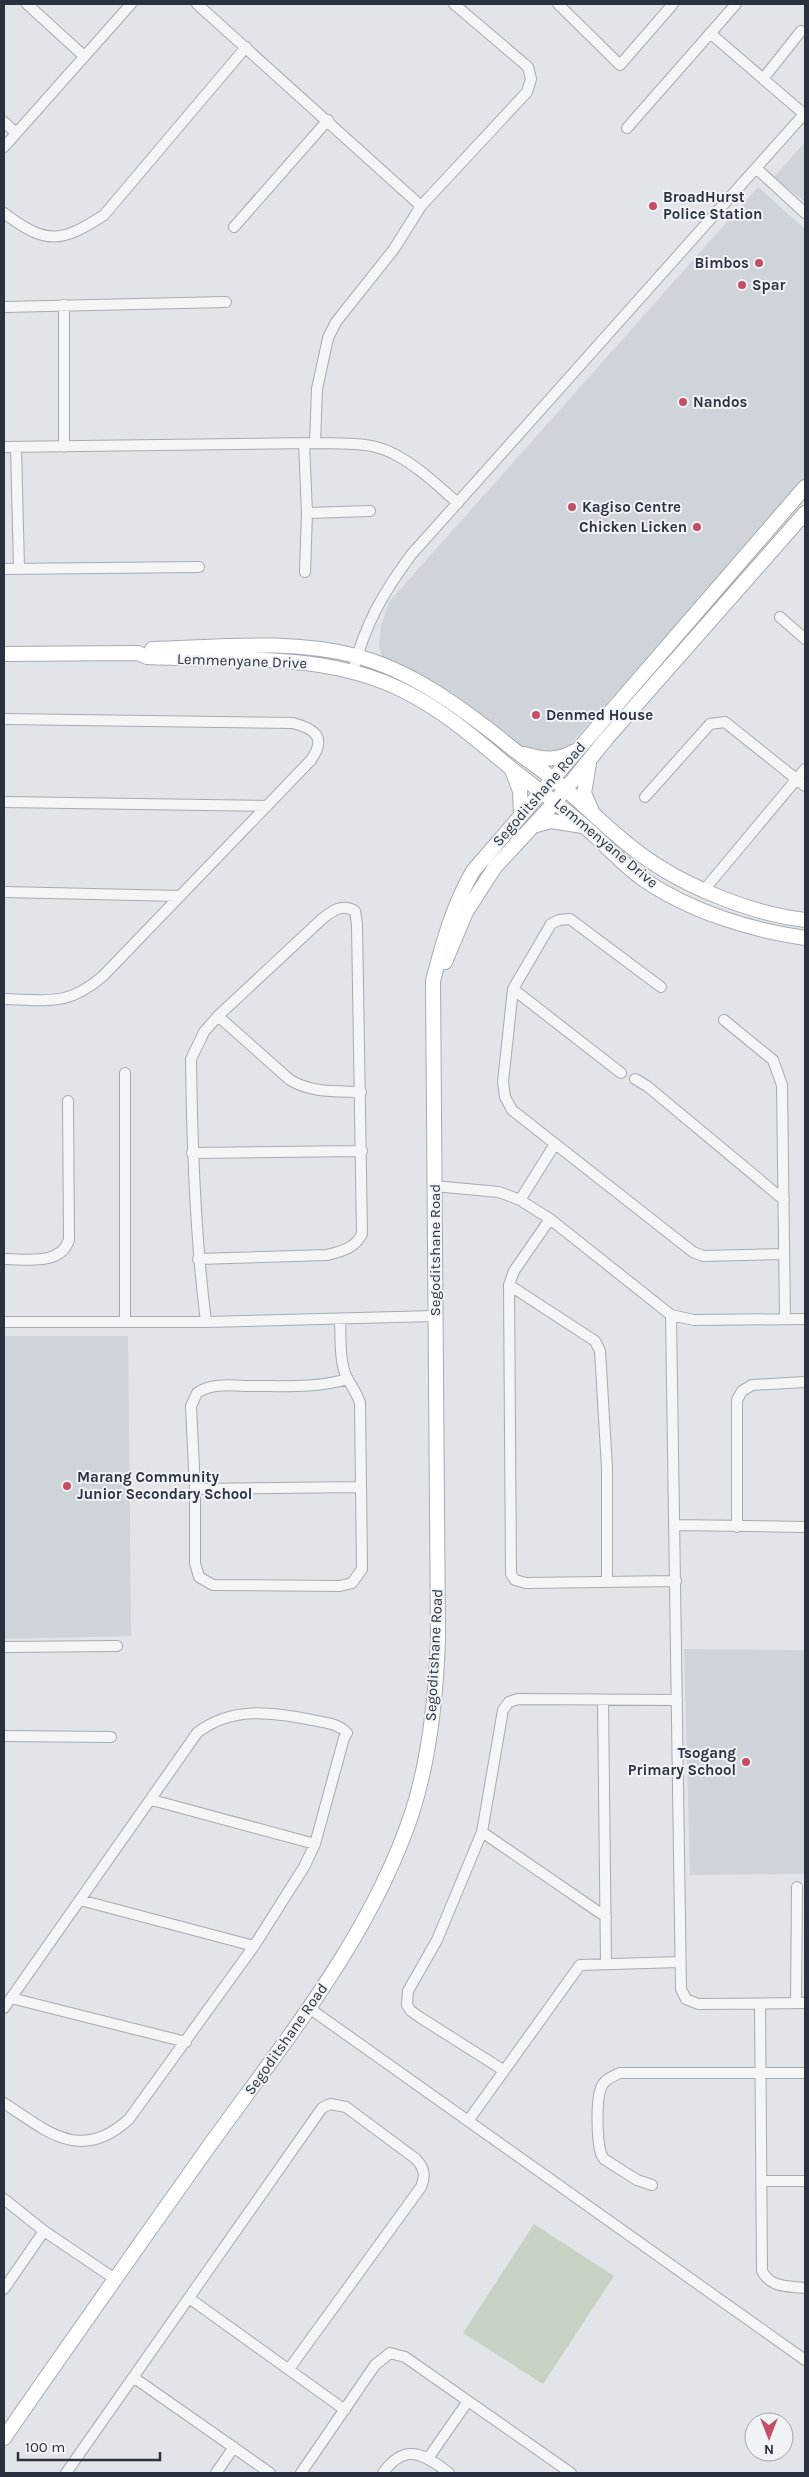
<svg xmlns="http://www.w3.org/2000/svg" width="809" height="2477" font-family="Karla,sans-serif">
<rect width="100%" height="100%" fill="#e1e4e8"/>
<path fill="#cfd3da" d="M805,142v60l-31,-25z
M758,187l47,42v251l-245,276 -36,-5 -54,-35 -47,-41 -19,-9 -12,-2 -10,-7 -3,-11 2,-20 8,-24z
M4,1336h124l3,300 -127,3z
M684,1649l121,1v224l-115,1z"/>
<path fill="#c7d2c2" d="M534,2224l80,52 -71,108 -80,-51z"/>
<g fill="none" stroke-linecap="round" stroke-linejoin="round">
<defs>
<path id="street" d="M27,4l57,52
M197,4l224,202
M558,4l62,61 53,-61
M710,33l94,81
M763,79l38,-48
M4,122l12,11
M627,128l109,-124
M4,147l127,-143
M756,168l49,45
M4,213c42,32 57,30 100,2l142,-168
M234,227l94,-107
M64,305v142
M4,307l222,-5
M304,443l3,70 -2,59
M315,443l2,-54 11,-51 8,-16 58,-73 27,-43 106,-114 4,-13 -3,-12 -74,-63
M4,447l311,-4c25,1 56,-2 79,11 24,12 44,32 64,49
M16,447l3,121
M307,513l63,-2
M4,569l195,-2
M780,617l25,22
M353,671c12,-47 30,-78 58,-116l394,-442
M4,719l289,4c22,6 34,14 18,37l-208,216c-36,31 -55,24 -99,23
M645,797l65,-73 15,-2 80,64
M4,802l262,4
M704,890l101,-121
M4,892l176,4
M661,987l-91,-68 -11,1 -8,4 -38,65 -10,93 2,15 7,13 181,142 10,4 81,-2
M513,989l108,84
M218,1016l72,64c22,13 45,11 71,12
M724,1020l49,40 9,25 3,234
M125,1073v249
M635,1079l12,7 137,114
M192,1153l170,-2
M434,1186l65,6 21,8 30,19 121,96 23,5 111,-1
M520,1200l35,-56
M550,1219l-36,52 -5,14 2,289 4,6 11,3 150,-2
M4,1259c22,0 56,7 65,-19l-1,-139
M198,1259l129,-4c15,-4 27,-6 35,-21l-5,-310 -2,-13c-13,-8 -23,0 -33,8l-104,97 -14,16 -13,27c1,88 4,176 15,263
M509,1285l86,56 5,10 7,117v114
M671,1315l10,674 5,10 12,5 107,-1
M340,1319c1,19 -1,42 7,59 5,9 10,15 13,25l2,166 -10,14 -12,3 -127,-1 -14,-8 -4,-14v-74l-4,-83 6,-13c16,-11 38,-7 57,-7 32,0 63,2 94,-7
M4,1322h202l229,-6
M195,1489l166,-2
M675,1525l130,2
M737,1527v-127l5,-9 10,-6 53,-3
M4,1647l113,-1
M603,1700l3,263
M4,1736l107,1
M152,1800l163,44
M482,1832l124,85
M80,1900l174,46
M11,1998l175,44
M796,2003l1,-116
M760,2004l2,267c9,17 26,15 43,17
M4,2008l193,-275c34,-27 75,-21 115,-13 13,3 26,3 35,13l-3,5 -29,106 -11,23 -50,79 -125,173c-48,44 -81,13 -125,-16
M309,2008l496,352
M503,2070l-82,-52 -10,-7 -4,-6 1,-14 29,-51 45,-108 21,-122 6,-8 9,-3 159,1
M468,2121l112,-156 100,-3
M761,2181h44
M652,2185l-15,-5 -33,-21 -3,-5c-4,-14 -6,-59 2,-70 4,-6 11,-8 17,-11h185
M4,2199l40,32 71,48
M4,2289l40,-58
M189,2298l156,112
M133,2377l137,96
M429,2457l39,-56
M66,2473l256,-365 8,-4 16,3 70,52c8,9 10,16 5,28l-132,182
M216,2473l18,-26
M301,2473l74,-108 15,-12 15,4 166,116
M383,2473c22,-31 41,-19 66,0"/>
<path id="secondary" d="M152,649c68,-2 138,-10 204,7 54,14 103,50 146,84 16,14 34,25 51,39 27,21 50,46 77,67 45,37 117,67 175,74
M4,654l134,-1 9,4c86,4 180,-6 259,35 40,20 73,50 107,78 24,19 48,36 71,56 20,17 38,38 59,53 46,32 107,51 162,59
M524,754c20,6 33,7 51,-3
M589,763l-5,30 7,16
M512,770l8,21 1,24
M533,826l18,-5 32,5
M445,962l21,-50 29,-45 61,-66 51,-63 198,-225
M4,2438c67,-97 135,-193 203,-289 76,-106 163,-210 205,-336 18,-56 24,-115 26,-174l-5,-658c10,-39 20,-75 40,-110l332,-384"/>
</defs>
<use href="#street" stroke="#a6abb2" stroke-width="12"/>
<use href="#secondary" stroke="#a6abb2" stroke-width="16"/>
<use href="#street" stroke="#f3f5f7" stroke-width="10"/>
<use href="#secondary" stroke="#fff" stroke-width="14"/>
</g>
<g fill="#c54e64" stroke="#f0f3f6" stroke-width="2">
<circle cx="653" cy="206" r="5"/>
<circle cx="759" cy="263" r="5"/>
<circle cx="742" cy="285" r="5"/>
<circle cx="683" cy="402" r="5"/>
<circle cx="572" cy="507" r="5"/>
<circle cx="697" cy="527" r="5"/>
<circle cx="536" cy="715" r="5"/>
<circle cx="67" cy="1486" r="5"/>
<circle cx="746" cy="1762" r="5"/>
</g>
<g text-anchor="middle" stroke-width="4" stroke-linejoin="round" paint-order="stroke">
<g font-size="15" font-weight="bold" fill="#2a323f" stroke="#f0f3f6" text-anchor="start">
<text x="663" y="202">BroadHurst<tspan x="663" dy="17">Police Station</tspan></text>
<text x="749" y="268" text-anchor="end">Bimbos</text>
<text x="752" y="290">Spar</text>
<text x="693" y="407">Nandos</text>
<text x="582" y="512">Kagiso Centre</text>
<text x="687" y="532" text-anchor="end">Chicken Licken</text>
<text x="546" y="720">Denmed House</text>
<text x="77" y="1482">Marang Community<tspan x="77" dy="17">Junior Secondary School</tspan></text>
<text x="736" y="1758" text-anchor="end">Tsogang<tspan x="736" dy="17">Primary School</tspan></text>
</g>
<g font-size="15" fill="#2a323f" stroke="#f0f3f6">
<text transform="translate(242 661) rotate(2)" y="5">Lemmenyane Drive</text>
<text transform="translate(539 794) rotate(-49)" y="5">Segoditshane Road</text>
<text transform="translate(606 843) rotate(40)" y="5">Lemmenyane Drive</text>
<text transform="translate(435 1250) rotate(-90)" y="5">Segoditshane Road</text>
<text transform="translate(434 1655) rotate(-87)" y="5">Segoditshane Road</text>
<text transform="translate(286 2039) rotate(-55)" y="5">Segoditshane Road</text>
</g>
</g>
<rect width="809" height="2477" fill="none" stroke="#2a323f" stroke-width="10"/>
<g transform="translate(769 2437) rotate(180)"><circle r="24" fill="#f0f3f6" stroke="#a1a6ad"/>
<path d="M0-4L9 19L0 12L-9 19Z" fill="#c54e64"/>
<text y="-8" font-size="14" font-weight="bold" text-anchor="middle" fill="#2a323f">N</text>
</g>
<path d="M18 2452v8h142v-8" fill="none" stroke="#2a323f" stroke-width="2.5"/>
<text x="25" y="2452" font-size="15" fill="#2a323f" stroke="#f0f3f6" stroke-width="4" paint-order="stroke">100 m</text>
</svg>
